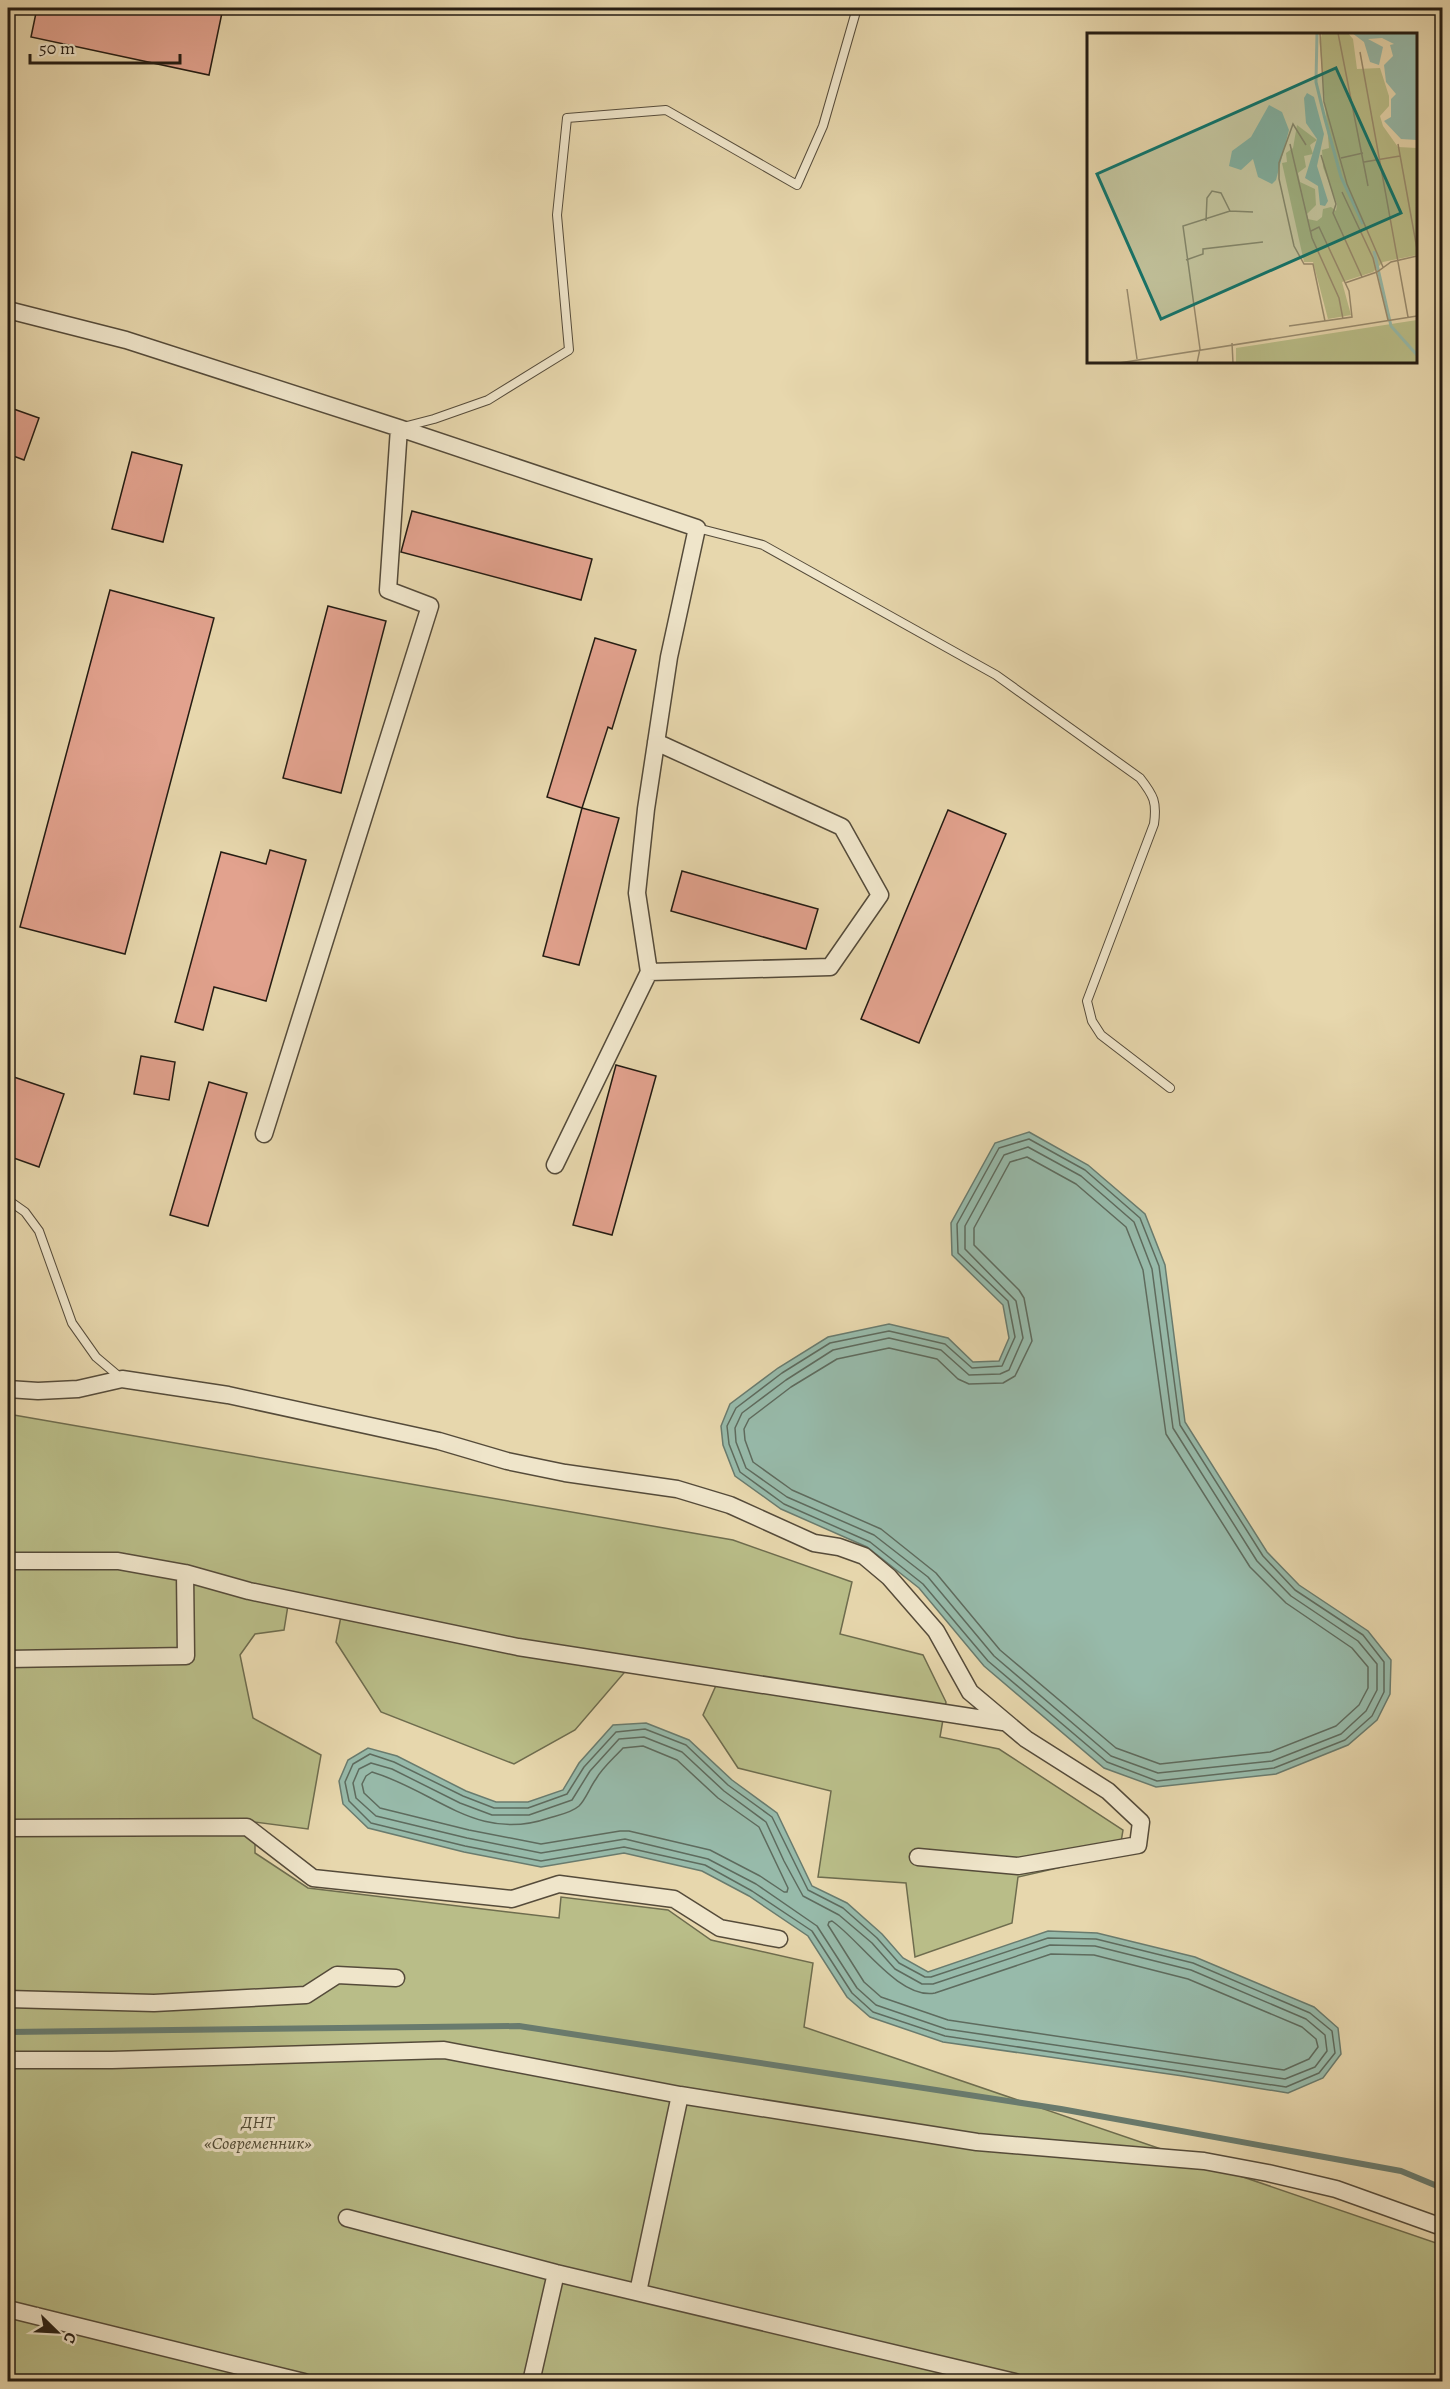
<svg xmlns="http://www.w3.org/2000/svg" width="1450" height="2389" font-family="Alegreya,serif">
<rect width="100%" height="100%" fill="#e7d7ad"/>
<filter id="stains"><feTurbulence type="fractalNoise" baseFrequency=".00333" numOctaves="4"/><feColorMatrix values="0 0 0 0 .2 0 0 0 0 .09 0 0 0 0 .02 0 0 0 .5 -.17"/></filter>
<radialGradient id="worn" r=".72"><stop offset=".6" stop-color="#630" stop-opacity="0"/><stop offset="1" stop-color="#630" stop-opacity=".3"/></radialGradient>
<path fill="#b9bd88" stroke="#6e6c4e" stroke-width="1.5" d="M8,1414l725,126 119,42 -12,52 83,21 23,47 -6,35 59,12 124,81 -4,24 -101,23 -6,46 -97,34 -9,-74 -88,-6 13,-86 -93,-23 -35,-53 14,-32 -88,-16 -54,63 -61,34 -133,-52 -45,-70 7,-36 -53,-13 -6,37 -29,4 -15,21 13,63 68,37 -13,74 -53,-7v31l53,35 251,30 2,-21 107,13 43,30 102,23 -9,64 638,218v136h-1434z"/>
<path fill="#97baaa" stroke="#697b6e" stroke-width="1.5" d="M1029,1132l59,33 57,49 20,51 20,157 82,130 32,33 69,46 23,29 -1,34 -13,26 -29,25 -72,29 -120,13 -52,-19 -120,-102 -65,-78 -52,-41 -86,-38 -46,-33 -12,-31 -2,-19 9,-22 48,-36 50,-31 61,-13 59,14 25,24 26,-1 10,-23 -6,-33 -51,-50 -1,-32 44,-80z
M646,1723l43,17 43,40 45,33 35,73 35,17 35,31 21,24 25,14 120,-41 49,2 98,24 119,50 24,21 3,26 -18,24 -35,15 -105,-17 -240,-34 -73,-25 -23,-20 -39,-61 -59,-40 -47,-25 -78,-18 -83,14 -77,-15 -96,-24 -25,-24 -4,-23 9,-21 20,-12 29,8 69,35 30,11h32l35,-12 16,-27 34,-38z"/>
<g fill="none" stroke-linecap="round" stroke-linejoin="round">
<path stroke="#5e6b5e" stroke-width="1.5" d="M1029,1139l56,31 55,48 19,48 21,159 83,131 32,34 68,45 21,27v30l-12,24 -27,24 -71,28 -117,13 -50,-19 -119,-101 -65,-77 -53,-42 -86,-38 -44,-32 -11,-28 -2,-18 9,-18 46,-35 48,-30 59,-12 56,13 27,24 30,-2 13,-29 -7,-36 -50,-48 -1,-29 42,-76z
M1028,1147l53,29 53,46 18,47 21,159 84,133 34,35 67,45 19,23v26l-11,21 -25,23 -69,27 -114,12 -47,-17 -117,-100 -66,-79 -54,-42 -87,-38 -41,-29 -10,-26 -1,-14 7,-15 44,-33 47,-30 56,-12 52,12 28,25 31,-1 9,-4 14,-32 -7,-37 -51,-52v-23l39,-71z
M1027,1157l49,27 50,43 17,43 23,164 84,133 36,36 66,45 16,19v21l-9,17 -23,21 -66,26 -110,12 -44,-16 -116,-98 -64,-77 -55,-44 -89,-39 -39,-28 -8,-22 -1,-11 5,-10 42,-32 46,-28 52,-11 48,11 21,20 11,5 34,-1 12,-7 17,-35 -8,-43 -5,-8 -45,-45v-17l36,-66z
M645,1729l41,16 42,40 44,32 36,73 35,18 34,30 22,25 26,14h6l117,-39 48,1 97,24 117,50 22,18 3,22 -16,20 -33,14 -341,-51 -72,-24 -21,-19 -40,-62 -60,-40 -47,-26 -81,-18 -83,14 -76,-15 -94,-23 -22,-22 -4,-19 8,-18 17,-10 24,8 69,34 31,12h34l39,-14 17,-27 32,-35z
M644,1737l38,15 42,39 42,31 18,39 19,35 36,19 33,28 23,26 27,15h11l117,-39 45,1 96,24 115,49 19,16 2,16 -12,16 -30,12 -339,-50 -70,-24 -19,-17 -40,-62 -61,-42 -48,-25 -83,-20 -84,14 -74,-15 -91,-22 -20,-18 -3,-15 6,-14 12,-6 21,6 68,34 32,12h37l43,-15 18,-29 29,-32z
M643,1746l34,14 41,38 41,29 29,61 -1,4h-3l-24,-16 -50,-26 -81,-19h-9l-79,13 -72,-14 -89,-22 -16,-15 -2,-9 4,-8 6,-4c64,19 105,71 177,46 10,-3 22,-5 30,-12 7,-7 11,-19 17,-27 7,-12 18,-21 27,-31z
M832,1921c28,19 67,79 103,72l116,-39 43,1 94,24 114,48 14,12 2,8 -9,12 -25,11 -336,-50 -67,-23 -17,-15 -36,-57 1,-3z"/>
<path stroke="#697b6e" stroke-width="6" d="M8,2032l511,-6 542,83 340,62 41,17"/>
</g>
<path fill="#e2a28e" stroke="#241c13" stroke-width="1.5" d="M37,8h186l-14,67 -178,-38z
M8,407l31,11 -15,42 -16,-6z
M132,452l50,13 -19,77 -51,-13z
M412,511l180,48 -11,41 -180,-48z
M110,590l104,28 -89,336 -105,-27z
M328,606l58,15 -45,172 -58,-15z
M595,638l41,12 -24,79 -4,-2 -26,81 -35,-11z
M582,808l37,10 -40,147 -36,-9z
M948,810l58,24 -87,209 -58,-24z
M270,850l36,10 -40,141 -52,-14 -11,43 -28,-8 46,-170 45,12z
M682,871l136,38 -12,40 -135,-38z
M141,1056l34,6 -6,38 -35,-6z
M616,1065l40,11 -44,159 -39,-10z
M8,1075l56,19 -25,73 -31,-11z
M209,1082l38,11 -39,133 -38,-11z"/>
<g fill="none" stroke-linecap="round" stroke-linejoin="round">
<defs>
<path id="lane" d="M403,427l31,-8 54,-19 81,-50 -12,-135 10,-97 99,-8 131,75 26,-59 34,-118
M697,528l66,17 233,130 144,103c14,18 17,24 14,46l-67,177 5,20 9,14 69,53
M8,1200l17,12 14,19 33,92 24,34 26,22"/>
<path id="street" d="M8,310l118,30 273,88 298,100 -28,129 -23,152 -9,84 12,79 -94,193
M649,972l181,-5 50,-72 -38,-68 -186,-85
M264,1134l166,-528 -42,-16 11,-162
M8,1389l30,2 40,-2 44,-10 106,16 211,46 68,20 58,12 112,16 53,16 84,38 25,4 25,9 25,21 47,54 34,61 56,47 82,52 33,31 -3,23 -120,21 -100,-9
M8,1561h110l67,12 64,18 269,56 485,75
M8,1659l178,-3 -1,-83
M8,1828l239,-1 66,51 199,21 47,-15 115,15 46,29 59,11
M8,1999l146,4 152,-8 31,-20 59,3
M8,2060h104l332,-10 236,45 297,47 227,19 64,12 68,16 106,38
M347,2218l209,55 459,109
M638,2292l42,-197
M8,2309l296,73
M531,2382l25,-109"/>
</defs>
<use href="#lane" stroke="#554b3a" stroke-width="10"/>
<use href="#street" stroke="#554b3a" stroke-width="19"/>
<use href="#lane" stroke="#efe5ca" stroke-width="8"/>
<use href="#street" stroke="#efe5ca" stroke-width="16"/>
</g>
<g text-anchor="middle" stroke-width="6" stroke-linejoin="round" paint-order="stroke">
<g font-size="18" font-style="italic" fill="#514c36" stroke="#efe5ca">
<text x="258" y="2128">ДНТ<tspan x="258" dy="21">«Современник»</tspan></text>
</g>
</g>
<g transform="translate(1087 33)">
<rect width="330" height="330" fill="#e7d7ad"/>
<path d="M235,0h26l5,6 4,30 23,-1 9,28v10l-9,10 3,10 15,21 19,1v107l-34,7 -10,10 -31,10 9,33 -23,4 -15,-57h-9l-22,-99 5,-1 -1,-9 7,-5 4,-23 20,15 -7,5 3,9 -9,2 2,11 -8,6 2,9 15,7 1,16 -9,9 1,5 9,2 5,-4 1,-8 8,-2 5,4 1,-7 -14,-37 -1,-17 7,-2 -10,-111 1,5zM330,287v43h-181v-15z" fill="#b9bd88"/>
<path d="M265,0h65v107l-16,-1 -17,-18 7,-4v-18l5,-5 -10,-12 -2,-17 9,-9 -3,-11 4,-1 -12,-6 -14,1 15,8 -4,18 -9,-3 -6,-20zM220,60l7,4 10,37 -7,32 11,35 -3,5 -5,-1 -2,-19 -13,-8 12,-39 -11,-16 -2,-25zM182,72l13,7 7,18 -13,50 -4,4 -14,-7 -5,-18 -12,11 -12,-4 3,-15 19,-14z" fill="#97baaa"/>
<path fill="none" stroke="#97baaa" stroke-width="3" d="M230,0l-1,49 9,37 16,58 22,47M287,218l17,75 26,29"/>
<path fill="none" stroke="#998c6f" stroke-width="1.5" d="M233,0l4,69 23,82 36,83M251,0l30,153M273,19l48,265M203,111l22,94 27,60 4,21M311,111l19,105M219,112l-13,-21 -14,39v16l15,67 10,18h9l12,57M234,122l15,49 -3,9 29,64M254,125l22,-5M277,129l36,-6M255,159l31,66 15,62M119,188l1,-23 5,-7 9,2 9,18M99,227l17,-6v-5l60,-7M258,250l32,-11 14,-10 26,-6M40,256l10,70M202,293l63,-9 -3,-26 -30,-64 -8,4M145,310l1,20M32,330l298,-47M110,330l3,-14 -17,-123 47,-15 23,1"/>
<path fill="#0f766e" fill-opacity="0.15" stroke="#0f766e" stroke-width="3" d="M249,35l65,145 -240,106 -64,-145z"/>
<rect width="330" height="330" fill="none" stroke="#241c13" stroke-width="3"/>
</g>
<rect width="1450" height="2389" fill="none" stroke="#e7d7ad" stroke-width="30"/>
<rect x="9" y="9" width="1432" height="2371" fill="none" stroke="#241c13" stroke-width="3"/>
<rect x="15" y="15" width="1420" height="2359" fill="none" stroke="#241c13" stroke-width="1.5"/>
<g transform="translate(57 2332) rotate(114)" stroke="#efe5ca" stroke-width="4.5" paint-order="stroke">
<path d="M0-4.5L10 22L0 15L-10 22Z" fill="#241c13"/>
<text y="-9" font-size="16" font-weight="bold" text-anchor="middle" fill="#241c13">С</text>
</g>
<path d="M30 54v9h150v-9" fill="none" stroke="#241c13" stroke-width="3"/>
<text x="39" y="54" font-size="18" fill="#241c13" stroke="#efe5ca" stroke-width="4.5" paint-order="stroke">50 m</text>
<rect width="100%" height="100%" filter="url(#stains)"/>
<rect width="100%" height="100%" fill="url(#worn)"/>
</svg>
